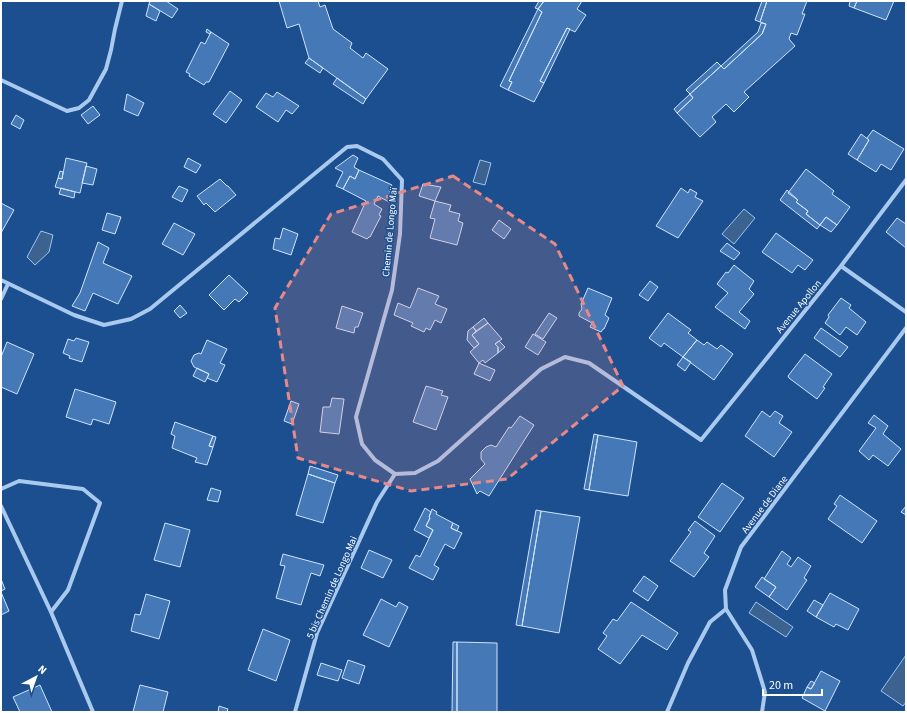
<svg xmlns="http://www.w3.org/2000/svg" width="907" height="713" font-family="'Source Sans 3',sans-serif">
<rect width="100%" height="100%" fill="#1b4f8f"/>
<path fill="#3c6290" stroke="#9cc4f0" d="M480,160l11,3 -6,22 -12,-3z
M744,209l11,9 -21,26 -12,-10z
M41,231l12,4 -4,17 -14,13 -8,-8z
M756,602l37,25 -7,10 -37,-24z
M906,655v47l-3,4 -22,-15z"/>
<path fill="#4478b7" stroke="#cfe3fa" d="M150,1h16l12,8 -6,9 -23,-14z
M279,1h39l2,6 5,-2 8,24 19,14 -2,5 13,10 3,-5 22,16 -22,30 -57,-41 -10,-34 -12,4z
M539,1h5l-6,8 -3,-1z
M544,1h38l-5,8 9,6 -11,17 -8,-4 -27,53 4,2 -10,19 -26,-12 4,-8 -3,-1 33,-69 -4,-3z
M762,1h5l-7,21 -5,-2z
M767,1h40l-5,13h3l-8,21 -6,-2 -2,6 6,7 -51,46 5,5 -15,15 -8,-8 -14,13 4,5 -16,15 -23,-24 16,-15 -3,-4 31,-28 3,3 38,-35 4,-10 -6,-2z
M850,1h7l-3,7 -5,-2z
M857,1h37l-8,19 -32,-12z
M149,4l11,7 -4,10 -10,-5z
M538,9l4,3 -33,69 3,1 -4,8 -8,-4z
M761,23l5,1 -4,10 -38,35 -3,-3 37,-34z
M567,28l3,1 -26,54 -4,-2z
M207,29l4,3 -1,2 -4,-2z
M211,32l18,12 -20,38h-3l-2,3 -15,-9 1,-2 -4,-2 15,-30 4,2z
M309,58l14,10 -3,5 -15,-10z
M717,62l4,4 -31,28 -4,-4z
M337,78l29,21 -3,5 -30,-20z
M230,91l12,9 -16,23 -13,-9z
M277,92l22,14 -7,8 -6,-4 -8,12 -22,-15 10,-14 7,4z
M127,94l17,9 -6,13 -14,-6z
M690,94l3,4 -16,15 -3,-4z
M93,106l7,9 -12,9 -7,-9z
M16,115l8,5 -4,9 -9,-5z
M873,130l31,19 -13,21 -10,-6 -5,8 -19,-12 12,-20 -2,-2z
M861,134l8,6 -12,20 -9,-6z
M353,155l5,3 -4,9 5,3 -4,9 -5,-3 -7,13 -7,-3 7,-14 -8,-4z
M66,158l21,5 -7,30 -25,-6 3,-9 4,1z
M188,158l13,7 -5,8 -12,-6z
M86,166l11,3 -4,16 -11,-2z
M806,169l28,22 -2,3 18,13 -13,18 -11,-8 -6,8 -14,-11 2,-3 -12,-9 2,-2 -10,-7z
M359,170l33,15 -3,6 4,2 -4,9 -11,-6 -4,8 8,5 -3,6 2,1 -11,21h-1l-2,2 -15,-7 14,-31 -23,-12 7,-13 5,3z
M60,171l3,1 -1,7 -4,-1z
M220,179l7,7h1l8,9 -21,17 -9,-9 -2,2 -7,-9z
M423,184l18,3 -6,14 -16,-5z
M179,186l9,4 -6,12 -10,-5z
M61,188l14,4 -1,6 -15,-4z
M681,188l7,5 2,-4 7,4 -2,4 8,4 -25,37 -22,-12z
M787,190l11,10 -2,2 12,9 -2,3 14,11 -3,4 -37,-29z
M435,201l16,4 -2,6 11,3 -2,7 5,2 -6,22 -27,-7 5,-19 -5,-1z
M1,203l13,7 -13,23z
M107,213l14,4 -6,17 -13,-4z
M826,217l11,8 -6,7 -11,-7z
M897,218l9,6v24l-20,-16z
M499,220l12,9 -7,10 -12,-9z
M174,223l21,11 -12,21 -21,-11z
M283,228l15,6 -7,21 -18,-6 2,-11 5,1z
M776,233l37,27 -8,10 -7,-5 -6,8 -30,-21z
M98,242l11,6 -6,15 29,13 -14,28 -25,-11 -8,18 -13,-5 8,-13z
M727,243l13,10 -6,7 -14,-9z
M734,265l20,16 -5,8 5,5 -15,18 11,9 -5,8 -30,-22 13,-14 -11,-9 9,-12 2,1z
M229,275l19,18 -9,9 -4,-3 -11,11 -15,-15z
M650,281l8,6 -10,14 -9,-6z
M418,288l21,8 -4,8 12,5 -6,14 -6,-3 -5,10 -4,-2 -2,4 -13,-6 2,-3 -19,-8 4,-12 12,5z
M588,288l24,10 -7,17 4,3 -5,11h-1l-2,3 -11,-5 2,-4 -13,-7v-3l3,-4 -1,-5z
M841,298l10,7 -2,3 17,14 -9,13 -11,-8 -6,8 -15,-12 4,-6 -1,-2z
M180,305l7,8 -7,5 -6,-7z
M342,306l21,7 -5,14h-3l-1,6 -18,-5z
M549,313l8,5 -14,21 -8,-5z
M668,313l23,17 -3,3 9,7 -14,17 -19,-14 -3,4 -12,-9z
M484,318l4,5 -12,8 -3,-4z
M488,323l14,16 -7,5 3,3v6l-13,10 -2,-3 -4,3 -9,-11 9,-8 -7,-9z
M473,327l3,4 -4,4 7,9 -5,4 -7,-8 1,-9z
M821,328l27,19 -8,10 -26,-19z
M533,334l13,8 -8,13 -13,-8z
M76,338l13,4 -7,20 -13,-4 1,-2 -7,-3 5,-14 6,2z
M207,340l20,9 -7,14 5,2 -8,17 -10,-4 2,-4 -15,-7 -3,-6 3,-6 5,-2 2,1z
M697,340l7,5 3,-3 10,7 4,-4 12,9 -19,26 -31,-23z
M499,341l6,6 -7,6v-6l-3,-3z
M7,342l27,12 -17,40 -16,-7v-30z
M805,354l27,20 -9,13 2,1 -8,11 -28,-21 -1,-2z
M683,357l8,5 -6,9 -8,-6z
M479,363l16,7 -5,11 -16,-7z
M197,368l12,6 -4,8 -12,-6z
M426,386l17,5 -2,4 7,2 -12,33 -23,-8z
M75,389l41,13 -7,22 -16,-5 -2,6 -25,-8z
M332,398l12,1 -5,35 -19,-2 3,-25h7z
M291,401l8,3 -7,20 -8,-3z
M762,411l8,6 5,-6 8,5 -4,7 13,9 -18,25 -29,-21z
M874,415l14,11 -5,8 18,15 -13,17 -15,-11 -4,5 -10,-9 17,-23 -8,-5z
M520,416l14,9 -45,71 -9,-5 -3,3 -7,-15 15,-15 -4,-5v-7l5,-5 5,-2 5,2 13,-20 2,1z
M175,422l38,14 -4,10 4,1 -6,18 -12,-3 2,-4 -25,-10 3,-12 -4,-2z
M594,434l4,1 -9,55 -5,-1z
M598,435l39,7 -9,54 -39,-6z
M213,436l3,1 -3,10 -4,-1z
M310,466l28,9 -3,8 -27,-9z
M308,474l27,9 -12,40 -27,-8z
M722,483l22,15 -24,34 -22,-15z
M211,488l10,3 -3,11 -11,-2z
M840,495l37,26 -15,22 -34,-24 9,-13 -3,-2z
M906,506v9l-5,-3z
M425,508l6,4 -2,5 1,1 -4,8 7,4 -4,8 -15,-8z
M432,509l5,3 -1,2 17,9 -2,5 11,5 -8,16 -9,-5 -11,21 5,3 -6,12 -24,-12 7,-13 4,2 13,-27 -7,-4 4,-8 -1,-1z
M536,510l5,1 -19,115 -6,-1z
M541,511l39,6 -21,116 -37,-7z
M695,521l20,15 -11,17 5,4 -15,20 -24,-16 21,-29 -3,-2z
M165,523l25,7 -10,37 -26,-7z
M453,523l6,3 -2,5 -6,-3z
M369,550l23,10 -9,18 -22,-10z
M782,551l9,7 -4,6 4,3 7,-10 13,9 -7,12 3,2 -20,30 -18,-13 7,-10 -12,-8z
M283,554l41,11 -4,11 -9,-3 -10,32 -25,-7 9,-32 -5,-1z
M644,576l14,10 -10,15 -15,-10z
M762,577l14,10 -7,10 -14,-10z
M1,579l4,10 -4,2z
M1,592l8,19 -8,4z
M830,593l29,16 -11,21 -12,-6 -2,3 -18,-10z
M146,594l24,7 -11,38 -28,-8 4,-17 5,1z
M381,599l15,8 3,-5 9,5 -19,40 -26,-12z
M814,600l9,5 -7,12 -9,-6z
M631,602l47,31 -11,17 -25,-15 -22,29 -22,-15 9,-13 -4,-3 10,-14 4,2z
M263,629l27,11 -14,41 -28,-11z
M453,642h4v70h-5z
M457,642l40,1v69h-40z
M348,660l17,6 -6,18 -17,-6z
M321,663l21,7 -4,11 -21,-6z
M821,671l19,10 -15,30 -23,-13 5,-11 4,2z
M811,681l4,2 -4,6 -4,-2z
M40,685l12,27h-32l-7,-15z
M140,685l28,7 -5,20h-30z
M219,706l9,3 -1,3h-9z"/>
<g fill="none" stroke-linecap="round" stroke-linejoin="round">
<path stroke="#a9c9ee" stroke-width="4" d="M1,80l66,31 12,-3 10,-8 17,-31 5,-19 4,-21 7,-28
M841,266l65,46
M1,280l73,35 30,10 27,-6 19,-10 197,-162 10,-1 26,13 19,21 -2,54 -8,56 -36,127 6,27 13,16 20,14 20,-1 23,-12 103,-92 24,-12 24,6 112,77 140,-174 65,-86
M1,299l7,-15
M1,489l18,-8 64,8 17,14 -32,87 -17,22
M1,506l50,106 42,100
M295,712l22,-79 60,-131 18,-28
M667,712l21,-49 22,-41 16,-13
M762,712l3,-20 -13,-42 -26,-41 -1,-19 16,-43 165,-219"/>
</g>
<path fill="#e88989" fill-opacity="0.2" stroke="#e88989" stroke-width="3" stroke-dasharray="8 5" stroke-linejoin="round" d="M453,176l102,68 68,142 -116,93 -96,12 -113,-33 -23,-150 56,-94z"/>
<g text-anchor="middle" stroke-width="3" stroke-linejoin="round" paint-order="stroke">
<g font-size="10" fill="#fff" stroke="#1b4f8f">
<text transform="translate(389 232) rotate(-85)" y="4">Chemin de Longo Maï</text>
<text transform="translate(798 306) rotate(-51)" y="4">Avenue Apollon</text>
<text transform="translate(764 504) rotate(-53)" y="4">Avenue de Diane</text>
<text transform="translate(331 587) rotate(-66)" y="4">5 bis Chemin de Longo Mai</text>
</g>
</g>
<rect width="907" height="713" fill="none" stroke="#ffffff" stroke-width="4"/>
<g transform="translate(36 677) rotate(41)" stroke="#1b4f8f" stroke-width="3" paint-order="stroke">
<path d="M0-3L7 15L0 10L-7 15Z" fill="#ffffff"/>
<text y="-6" font-size="11" font-weight="bold" text-anchor="middle" fill="#ffffff">N</text>
</g>
<path d="M763 689v6h59v-6" fill="none" stroke="#ffffff" stroke-width="2"/>
<text x="769" y="689" font-size="12" fill="#ffffff" stroke="#1b4f8f" stroke-width="3" paint-order="stroke">20 m</text>
</svg>
